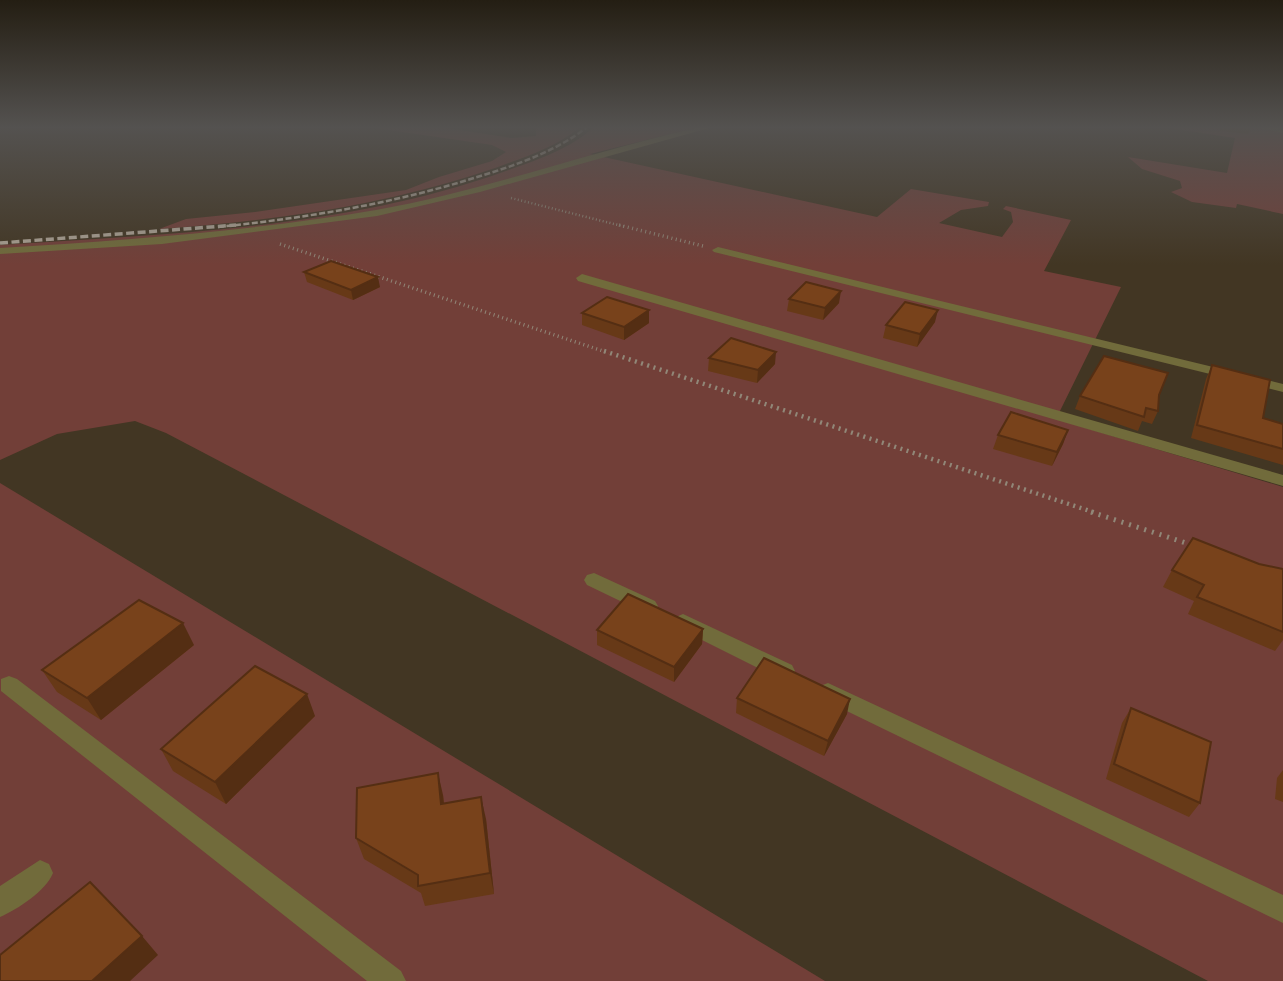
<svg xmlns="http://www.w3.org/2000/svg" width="1283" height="981" font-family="'Noto Sans',sans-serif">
<rect width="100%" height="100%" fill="#423623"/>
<path fill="#723f38" d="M375,128h72l64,10 25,-2v-8h43c-23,19 -54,29 -81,39 -109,38 -224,54 -339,62l27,-10 69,-7 151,-22 33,-13 53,-16 14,-9 -14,-7z
M593,128h101l-104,26 287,63 34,-28 78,13 -1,4 -27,4 -22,13 63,14 11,-15 -2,-10 -8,-3 3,-3 65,14 -27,51 77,16 -65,132 227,68v494h-75l-1042,-548 -31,-12 -78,13 -57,26v-215c168,-11 343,-16 503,-73 31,-11 65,-22 90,-44z
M1169,128h114v86l-46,-10 -1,4 -44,-6 -21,-10 11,-4 -2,-7 -38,-12 -14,-12 99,16 8,-35z
M0,483l825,498h-825z"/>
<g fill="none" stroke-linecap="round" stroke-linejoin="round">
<path stroke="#918778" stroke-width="2.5" stroke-dasharray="1 2.5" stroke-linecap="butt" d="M511,198l115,29"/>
<path stroke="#918778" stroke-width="3.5" stroke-dasharray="1 3.5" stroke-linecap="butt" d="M619,225l84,21
M280,244l329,109"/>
<path stroke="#918778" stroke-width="4.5" stroke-dasharray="2 4.5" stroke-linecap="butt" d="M604,351l492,162"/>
<path stroke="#918778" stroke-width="5" stroke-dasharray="2 6" stroke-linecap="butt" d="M1091,512l101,33"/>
<path fill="#716b3b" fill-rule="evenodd" d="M696,128h13l-229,64 -103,24 -215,28 -162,10v-6c126,-8 252,-17 376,-38 108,-19 213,-58 320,-82z
M1260,128h23v5z
M718,247l565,137v8l-569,-140 -2,-2z
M582,274l701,201v11l-705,-205 -2,-3z
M594,573l61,28 3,5 -3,5 -7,2 -7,-2 -54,-26 -3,-5 3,-5z
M683,614l109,51 3,6 -3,6 -8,3 -8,-3 -100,-50 -3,-5 3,-5z
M9,676l8,3 384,292 5,10h-39l-366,-290v-12z
M828,683l455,212v28l-463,-225 -3,-6 3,-6z
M40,860l9,4 4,9c-7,18 -35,36 -53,44v-31z"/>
<path stroke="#aca294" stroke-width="2.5" stroke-dasharray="6 2.5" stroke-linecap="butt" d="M218,227c87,-9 173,-23 256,-49 39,-12 79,-25 112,-50"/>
<path stroke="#aca294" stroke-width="3.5" stroke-dasharray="8 3.5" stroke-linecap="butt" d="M0,243l236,-18"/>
</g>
<path fill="#673917" d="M1220,128h29l1,1 -2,5 -28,-3z
M304,272l76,15 -27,13 -46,-18z
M789,299l50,4 -16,17 -36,-9z
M582,313l67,10 -25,17 -42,-15z
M935,322l-18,25 -34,-9 3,-13z
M709,358l66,6 -18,19 -49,-12z
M1212,365l51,53 20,6v41l-92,-27 15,-59z
M1159,395l-1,16 -6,13 -10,-3 -4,10 -63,-22 5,-13z
M1068,430l-5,14 -11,22 -59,-17 5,-14z
M1259,564l24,5v71l-8,11 -87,-37 6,-13 -31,-14 9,-17z
M703,629l-1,15 -28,38 -77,-37v-15z
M194,645l-93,75 -44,-28 -15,-22z
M737,698l110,16 -23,42 -88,-43z
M1131,708l69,95 -11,14 -83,-38 16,-56z
M315,716l-89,88 -53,-33 -12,-22z
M1283,770v32l-8,-3 2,-21z
M443,795l1,9 42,15 8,75 -69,12 -4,-13 -57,-34 -8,-21z"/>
<path fill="#542e13" d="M378,277l2,10 -27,13 -2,-10z
M841,291l-2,12 -16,17 2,-12z
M649,310v13l-25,17v-13z
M938,310l-3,12 -18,25 3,-13z
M776,352l-1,12 -18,19 1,-13z
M1068,430l-5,14 -11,22 5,-14z
M183,623l11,22 -93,75 -14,-22z
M703,629l-1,15 -28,38v-15z
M307,694l8,22 -89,88 -11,-22z
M850,699l-3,15 -23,42 4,-15z
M438,773l5,22 3,31 -5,-22z
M481,797l5,22 8,75 -4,-21z
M142,936l16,19 -28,26h-38z"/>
<path fill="#78421b" stroke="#542e13" stroke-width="2" d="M331,261l47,16 -27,13 -47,-18z
M806,282l35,9 -16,17 -36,-9z
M607,297l42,13 -25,17 -42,-14z
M905,302l33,8 -18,24 -34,-9z
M731,338l45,14 -18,18 -49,-12z
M1104,356l64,17 -9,22 -1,16 -12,-3 -2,9 -64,-21z
M1212,365l58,15 -7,38 20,6v25l-86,-24z
M1011,412l57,18 -11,22 -59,-17z
M1193,538l66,26 24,5v63l-86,-35 7,-12 -32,-15z
M628,594l75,35 -29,38 -77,-37z
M139,600l44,23 -96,75 -45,-28z
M764,658l86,41 -22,42 -91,-43z
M255,666l52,28 -92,88 -54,-33z
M1131,708l80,34 -11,61 -86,-39z
M438,773l3,31 40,-7 9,76 -72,13v-11l-62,-37 1,-50z
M90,882l52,54 -50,45h-92v-26z"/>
<linearGradient id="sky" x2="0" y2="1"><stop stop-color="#241e13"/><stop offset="0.48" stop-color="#545250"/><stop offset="1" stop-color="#545250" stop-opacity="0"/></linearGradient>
<rect width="1283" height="265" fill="url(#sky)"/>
</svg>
